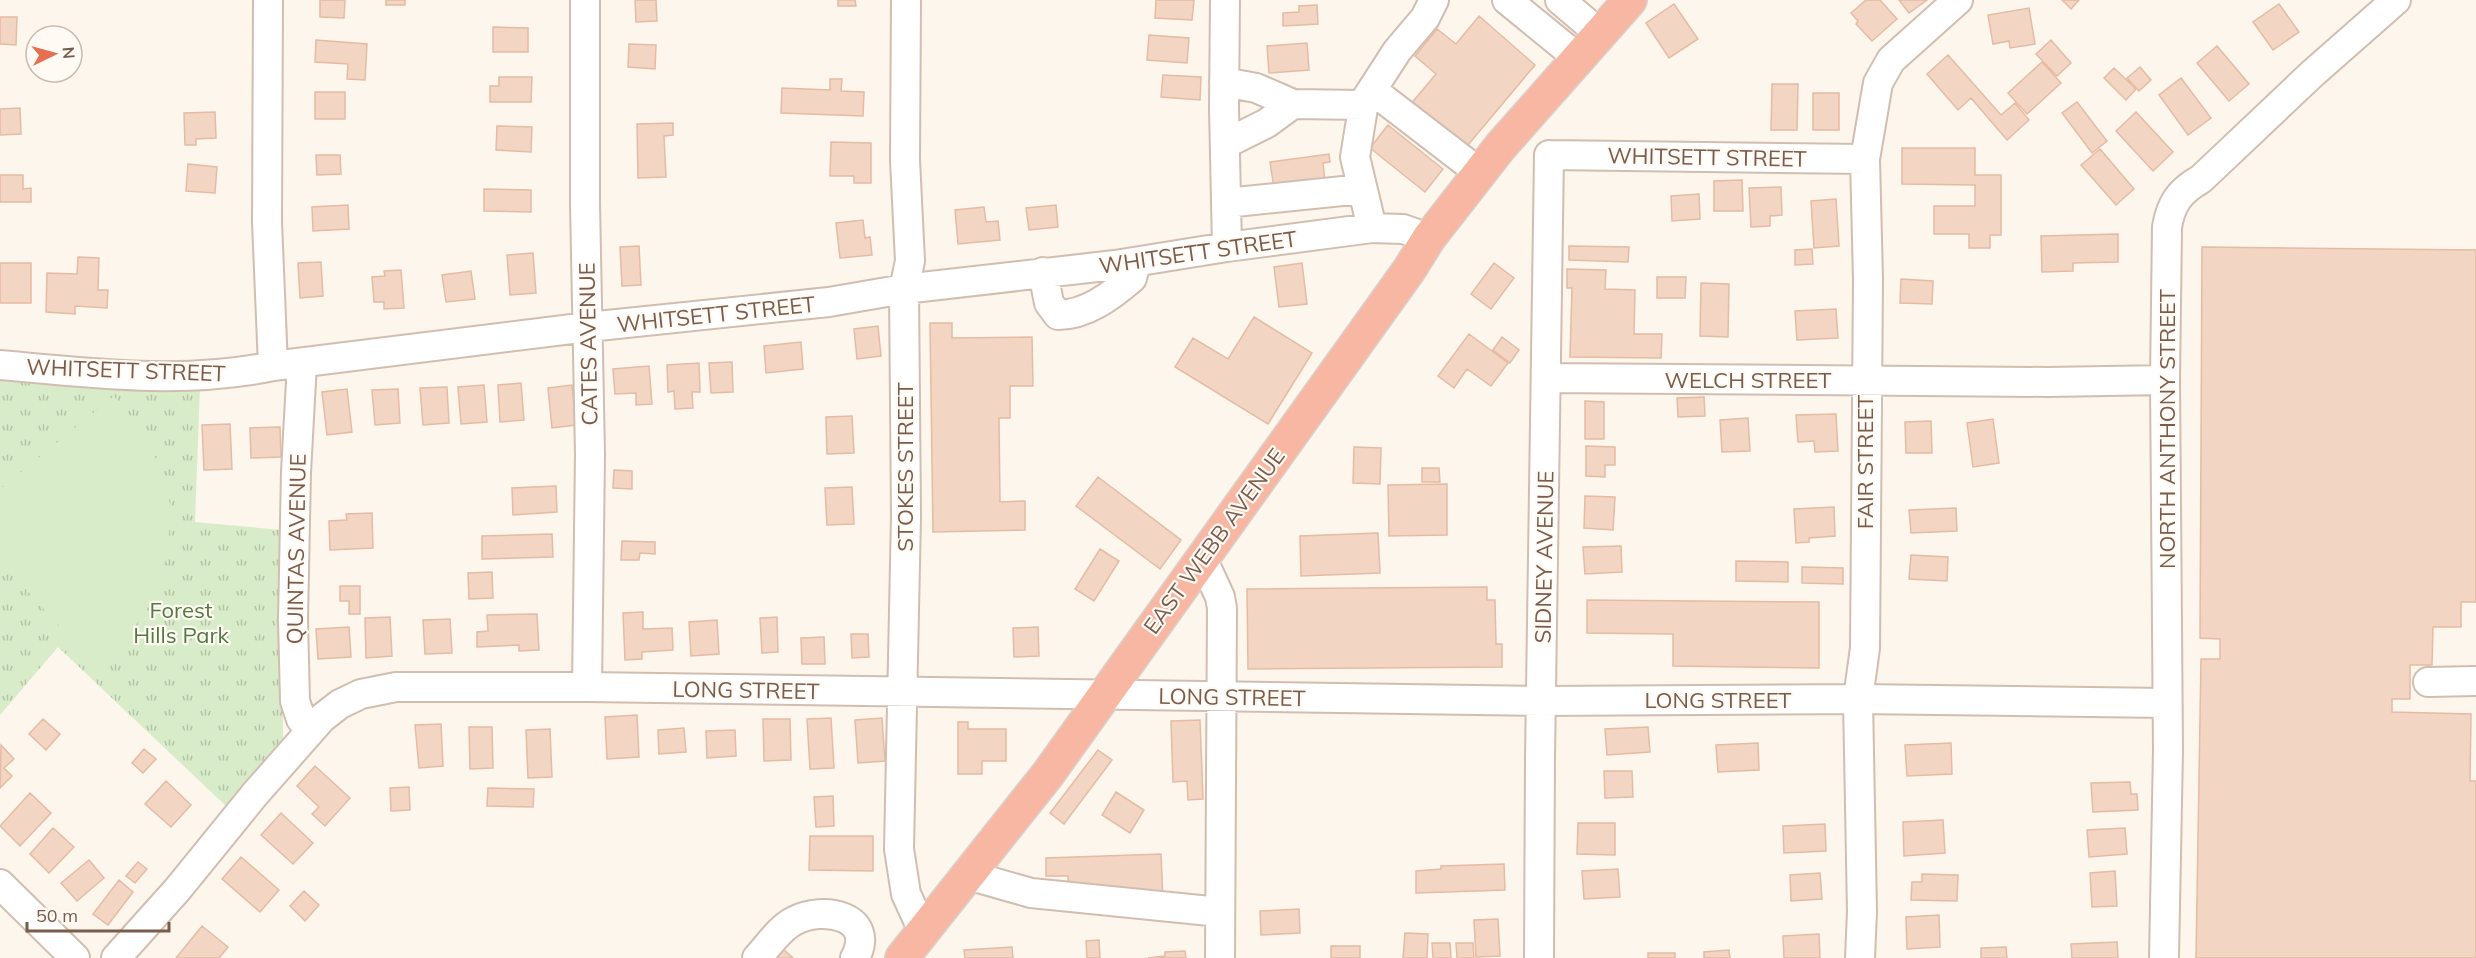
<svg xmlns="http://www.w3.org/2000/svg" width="2476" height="958" font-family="Mulish,sans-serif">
<defs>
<pattern id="grass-tufts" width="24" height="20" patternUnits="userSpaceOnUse" patternTransform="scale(1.5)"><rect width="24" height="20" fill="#d8ecc9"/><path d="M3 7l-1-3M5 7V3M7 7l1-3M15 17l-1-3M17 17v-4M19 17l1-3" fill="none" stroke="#b4c2a5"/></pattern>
</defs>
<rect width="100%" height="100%" fill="#fdf6ec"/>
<path fill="url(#grass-tufts)" d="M0,379l200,8 -5,135 87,8 1,218 -55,60 -170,-161 -58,68z"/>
<path fill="#d8ecc9" d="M114,396l31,38 18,41 9,37 -8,60 -17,37 -20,29 -35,25 -92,-103v-71z"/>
<path fill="#f3d5c3" stroke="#e6bba3" stroke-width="1.5" d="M320,0h25l-1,18 -24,-1z
M386,0h19v5h-19z
M635,0h21l1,21 -21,1z
M838,0h17l1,6h-18z
M1156,0h38l-2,20 -37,-2z
M1866,0h14l17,19 -25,22 -16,-17 2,-3 -7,-8z
M1899,0h28l-18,13z
M2062,0h17l-8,9z
M1674,4l24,35 -29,19 -23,-35z
M2279,4l20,28 -26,18 -20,-28z
M1317,5l1,19 -35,2v-13l16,-1v-6z
M2029,8l6,36 -25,4 -1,-7 -16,3 -5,-29z
M1479,16l56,49 -72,86 -53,-46 26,-31 -21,-18 22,-27 19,15z
M0,17h17l-1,28 -16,-1z
M493,27l35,1v24h-35z
M1149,35l40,3 -2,25 -40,-3z
M316,40l51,4 -2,36 -18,-1 1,-15 -33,-2z
M2051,40l20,23 -14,13 -21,-22z
M1307,43l2,27 -40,3 -2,-27z
M629,44l27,1 -1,24 -27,-2z
M2217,46l32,38 -20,17 -32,-38z
M1948,55l53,60 14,-12 14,17 -22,20 -36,-42 -13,12 -31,-36z
M2042,62l19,21 -34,31 -19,-21z
M2140,67l11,13 -12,11 -12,-13z
M2114,68l22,21 -10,11 -22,-22z
M1163,75l38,2 -1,23 -39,-3z
M499,77h33l-1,25h-41v-16h9z
M2181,78l30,40 -23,17 -29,-40z
M830,79h12l-1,12 23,1 -1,24 -82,-3 1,-25 48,2z
M1772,84h26l-1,46h-26z
M315,92h30v27h-30z
M1813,93h26v37h-26z
M2077,102l30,39 -15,12 -30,-40z
M20,108l1,26 -21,1v-26z
M215,112l1,26 -20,1v6h-11l-1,-32z
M2136,112l37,40 -20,19 -37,-40z
M673,123v12l-9,1 2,41 -28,1 -1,-54z
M1388,125l55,44 -18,23 -55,-44z
M497,126l35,1 -1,25 -35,-2z
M831,142l40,1v40h-17v-7h-24z
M1902,148h73v27h26v60h-11v13h-21v-14h-35v-28h41v-21l-73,-1z
M2100,149l34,40 -18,16 -35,-40z
M1329,154l1,8 -7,1 2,19 -51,6 -4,-26z
M316,155h24l1,19 -24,1z
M188,164l29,3 -2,26 -29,-2z
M0,175h23v14l8,-1v14h-31z
M1742,180l1,31h-29v-30z
M1781,187l1,28 -12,1v10l-19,1 -2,-39z
M484,189l47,1v22l-47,-1z
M1699,194l1,25 -28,2 -1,-25z
M1836,199l3,47 -25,2 -3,-47z
M348,205l1,24 -36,2 -1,-24z
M1056,205l2,22 -29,3 -3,-22z
M984,207l2,15 12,-1 2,19 -42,4 -3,-34z
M863,220l2,18 5,-1 2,18 -32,3 -4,-35z
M2118,234v28l-45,1v8l-31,1 -1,-36z
M639,246l2,39 -19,1 -2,-39z
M1569,246l60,1 -1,15 -59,-2z
M2202,247l274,3v352h-15v25h-28l-1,38h-22v34h-18v13l79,2 -1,67h6v177h-280l5,-299h19v-20l-20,-1z
M1812,249l1,15 -18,1v-15z
M533,253l3,40 -26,2 -3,-40z
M78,257l21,1 -1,32h10l-1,18 -32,-2v8l-29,-2 1,-39 30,1z
M321,262l2,34 -23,2 -2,-35z
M0,263h31v40h-31z
M1302,263l5,41 -28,3 -5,-40z
M1494,263l20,15 -23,31 -20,-15z
M1567,269l39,1 -1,19 30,1 -1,44h28l-1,24 -91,-1 2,-69h-5z
M401,270l3,38 -20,1v-7h-10l-2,-25 13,-1 -1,-5z
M471,271l4,28 -29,3 -4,-27z
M1657,277h29l-1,21h-28z
M1901,279l32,2 -1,23 -32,-1z
M1701,283l28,1 -1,53 -28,-1z
M1836,309l2,29 -41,2 -2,-29z
M1254,317l58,36 -44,71 -93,-57 18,-29 35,21z
M930,323h22v15l80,-1 1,49h-23v32h-11l1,84 25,-1v29l-92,2z
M878,326l3,30 -24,3 -3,-30z
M1469,334l39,29 -17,23 -24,-17 -13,19 -16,-12z
M1502,337l17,13 -9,13 -17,-13z
M801,342l2,27 -37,4 -2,-27z
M732,362l1,30 -22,1 -2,-30z
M699,363l1,29h-8l1,16 -18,1 -1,-18 -6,1 -1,-27z
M649,366l3,38 -16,1v-12l-21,1 -2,-25z
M521,383l3,37 -24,2 -2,-37z
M484,385l3,37 -26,2 -3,-37z
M572,385l4,40 -24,3 -4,-40z
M447,387l2,36 -26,2 -3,-37z
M347,389l5,43 -25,3 -5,-43z
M398,389l2,34 -25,2 -3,-35z
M1704,397l1,19 -27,1 -1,-19z
M1585,401l19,1v37h-19z
M1836,414l2,37 -23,1 -1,-11 -16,1 -2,-27z
M852,416l2,37 -27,1 -1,-37z
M1748,418l2,33 -28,1 -2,-32z
M1993,419l6,44 -26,4 -6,-44z
M1931,421l1,32h-26l-1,-31z
M230,424l2,45 -28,1 -2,-45z
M280,427l1,30 -30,1 -1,-30z
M1586,446l29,1v18h-10v12l-19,-1z
M1354,447l27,1 -1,36 -27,-1z
M1422,468h17l1,14h-18z
M614,470l18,1v18l-19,-1z
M1098,477l83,63 -21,29 -84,-63z
M1447,484v51l-58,1 -1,-51z
M556,486l1,26 -44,3 -1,-27z
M852,487l2,37 -27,1 -2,-37z
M1585,496l30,1 -2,33 -29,-2z
M1834,507l1,29 -26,2v4l-13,1 -2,-34z
M1956,508l1,23 -46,2 -2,-23z
M372,513l1,35 -43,2 -1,-29 18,-1 -1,-6z
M1378,533l2,40 -79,3 -1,-40z
M552,534l1,23 -71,2v-23z
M622,541l33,1v12l-15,-1 -1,7h-18z
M1621,546l1,26 -37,2 -2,-27z
M1100,549l19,12 -25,40 -19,-12z
M1911,555l37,2 -1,24 -38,-2z
M1736,561l52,1v20l-52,-1z
M1802,567l41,1v16l-41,-1z
M492,572l1,26 -24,1 -1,-26z
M340,586h20v28h-11v-13h-9z
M1487,587v13h8l1,44h6v23l-254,2 -1,-80z
M1587,600l232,2v66l-146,-2v-32l-86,-1z
M643,612v17l29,-1 1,22 -31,2v7l-17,1 -2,-47z
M537,614l2,36 -20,1v-6l-42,2v-15l11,-1 -1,-16z
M390,617l2,39 -26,2 -1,-40z
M777,617l1,35 -16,1 -2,-35z
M450,619l2,34 -27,1 -2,-34z
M717,620l2,34 -28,2 -2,-34z
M349,627l2,30 -33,2 -2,-30z
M1038,627l1,29 -25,1 -1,-29z
M851,634h17l1,23 -17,1z
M824,637l1,27h-23l-1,-26z
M637,715l2,42 -32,2 -2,-42z
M831,718l3,50 -24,1 -3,-50z
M882,718l3,43 -27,2 -3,-43z
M43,719l17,15 -14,16 -17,-16z
M763,719h27l1,41 -27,1z
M1200,720l3,79 -15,1 -1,-19 -14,1 -2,-61z
M958,722h10v7h38v32h-24v13h-24z
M441,724l2,42 -24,2 -4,-43z
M469,727h23l1,41 -23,1z
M1648,727l2,25 -43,3 -2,-26z
M684,728l2,24 -27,2 -1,-24z
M550,729l2,48 -24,1 -2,-48z
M735,730l1,26 -29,2 -1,-27z
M1758,743l1,27 -41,2 -2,-27z
M1951,743l1,31 -45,2 -2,-31z
M1,745l13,14 -10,9 8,8 -12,12z
M144,749l12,10 -13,14 -11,-10z
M1098,750l14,10 -48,64 -14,-11z
M315,766l35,32 -25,28 -13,-12 7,-7 -22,-21z
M1604,771h28l1,26 -28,1z
M166,781l25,24 -20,22 -26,-23z
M2130,782l1,12h6l1,16 -45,2 -2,-29z
M409,787l1,23 -19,1 -1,-23z
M488,788l46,1 -1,18 -46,-1z
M1116,792l28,18 -14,23 -28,-18z
M30,793l21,20 -31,33 -20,-20z
M833,796l1,30 -18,1 -2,-30z
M281,813l32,30 -20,21 -32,-29z
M1943,820l2,33 -41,3 -1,-34z
M1578,823h37v32l-38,-1z
M1825,824l1,27 -42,2 -1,-27z
M53,828l21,19 -25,26 -19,-19z
M2125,828l2,26 -38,3 -2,-27z
M810,836h63v35l-64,-1z
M1161,854l2,47 -95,-9v-16h-22v-18z
M241,857l38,33 -19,22 -38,-33z
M89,860l15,18 -27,23 -16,-18z
M138,862l9,7 -12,14 -9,-7z
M1504,864l1,26 -89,3v-22l25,-2v-3z
M1618,869l2,28 -36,2 -2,-28z
M2115,871l2,35 -25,1 -2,-34z
M1820,873l2,26 -31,2 -1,-26z
M1922,874l36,1 -1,26 -46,-1 1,-18h10z
M119,880l14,12 -25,33 -15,-11z
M304,891l15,14 -14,16 -15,-15z
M1299,909l1,24 -39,2 -1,-24z
M1939,915l1,32 -33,2 -1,-32z
M1498,919l2,37 -24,1 -2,-37z
M202,926l26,21 -9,11h-43z
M1405,933l23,1 -1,24h-24z
M1819,934l1,24h-36l-1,-22z
M1099,940l1,18h-13l-1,-17z
M2117,942l1,16h-46l-1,-14z
M1432,943h18l1,15h-18z
M1456,943h17l1,15h-17z
M1331,946h29v12h-29z
M1012,947l1,11h-48l-1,-8z
M2006,947l1,11h-26v-10z
M782,948l11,10h-28z
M1729,950l1,8h-26v-6z
M1185,951l1,7h-38l17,-2v-4z
M1648,953h27v5h-27z"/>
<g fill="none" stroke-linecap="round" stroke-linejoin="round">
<defs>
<path id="minor" d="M268,0l-1,222 6,144
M585,0v203l5,251 -3,233
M906,0l-1,160 5,101 -6,28 2,227 -7,333 7,45 17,37
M1225,0l-1,108 3,139
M1507,0l71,58
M1560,0l39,33
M1224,82l32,6 37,16 70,1
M1372,90l108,83
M1225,144l42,-21 26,-19
M1549,155l316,4
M1226,203l136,-14
M1372,228l-17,-71 9,-55 33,-51 28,-33 9,-18
M1043,272l6,31 9,12c28,0 53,-19 74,-37l4,-16
M302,363l-6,109 -3,148 2,81 6,18 9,12
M0,365c90,8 184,20 273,1l315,-39 241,-25 75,-13 211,-24 112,-18 145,-19 31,1 26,9
M1547,378l501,4 117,-2
M1203,560l17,37 2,11 -2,350
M2428,682l48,-1
M968,875l63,18 189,19
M0,884l75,74
M116,958l61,-68 78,-96 67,-76 18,-14 21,-10 35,-7h191l954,14 317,-2 309,4
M757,958c11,-12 23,-30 37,-37 29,-16 83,-5 61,37
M1539,958l1,-201 9,-602
M1860,958l2,-46 -4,-213 7,-51 3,-369 -3,-120 13,-76 13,-23 67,-60
M2164,958l4,-208 -3,-370 2,-153c4,-24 13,-36 34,-48l111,-105 84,-74"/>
<path id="highway" d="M902,958l146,-184 361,-504 20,-32 71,-91 130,-147"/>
</defs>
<use href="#minor" stroke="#d1beb0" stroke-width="32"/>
<use href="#highway" stroke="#dad1cd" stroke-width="36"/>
<use href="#minor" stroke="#fff" stroke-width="28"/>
<use href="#highway" stroke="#f7b7a3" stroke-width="33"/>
</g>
<g text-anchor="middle" stroke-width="4.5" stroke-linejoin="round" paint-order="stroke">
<g font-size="22" fill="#7a5c4d" stroke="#fffaf3">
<text transform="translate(1707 157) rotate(1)" y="8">WHITSETT STREET</text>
<text transform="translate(1198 252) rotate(-8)" y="8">WHITSETT STREET</text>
<text transform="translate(716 314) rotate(-6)" y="8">WHITSETT STREET</text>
<text transform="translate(588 344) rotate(-91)" y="8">CATES AVENUE</text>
<text transform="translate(126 370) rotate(2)" y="8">WHITSETT STREET</text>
<text x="1748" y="388">WELCH STREET</text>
<text transform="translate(2167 429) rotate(-90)" y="8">NORTH ANTHONY STREET</text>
<text transform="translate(1865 462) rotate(-90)" y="8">FAIR STREET</text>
<text transform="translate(905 467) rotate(-90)" y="8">STOKES STREET</text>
<text transform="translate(1214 541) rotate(-54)" y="8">EAST WEBB AVENUE</text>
<text transform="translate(296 549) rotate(-89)" y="8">QUINTAS AVENUE</text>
<text transform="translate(1544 557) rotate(-89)" y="8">SIDNEY AVENUE</text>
<text transform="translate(746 690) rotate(1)" y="8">LONG STREET</text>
<text transform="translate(1232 697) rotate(1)" y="8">LONG STREET</text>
<text x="1718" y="708">LONG STREET</text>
</g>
<g font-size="22" fill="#537a41" stroke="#fffaf3">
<text x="181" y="618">Forest<tspan x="181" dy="25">Hills Park</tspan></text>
</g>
</g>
<g transform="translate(54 54) rotate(85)"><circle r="28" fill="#fffaf3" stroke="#cabbb1" stroke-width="1.5"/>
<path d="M0-4.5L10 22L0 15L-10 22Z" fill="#e76f51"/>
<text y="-9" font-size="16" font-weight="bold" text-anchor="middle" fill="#7a5c4d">N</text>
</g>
<path d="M27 922v9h142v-9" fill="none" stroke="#7a5c4d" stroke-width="3"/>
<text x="36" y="922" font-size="18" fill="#7a5c4d" stroke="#fffaf3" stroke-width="4.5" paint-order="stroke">50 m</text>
</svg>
